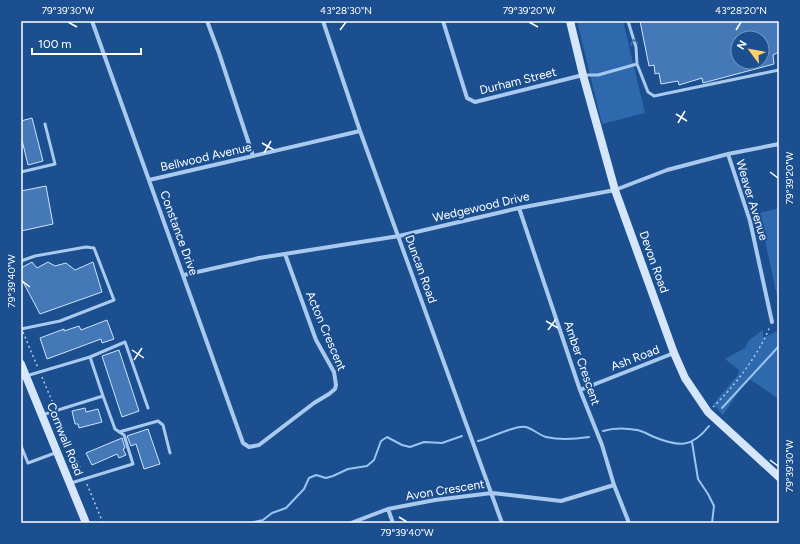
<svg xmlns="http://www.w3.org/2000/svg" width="800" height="544" font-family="Figtree,sans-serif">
<rect width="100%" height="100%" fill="#1b4f8f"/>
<path fill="#2e69ad" d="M577,21h46l22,92 -43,11z
M779,208v97l-20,-92z
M763,330v8l16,-8v69l-31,-21 -25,37 -10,-11 25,-29 1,-5 -14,-11 20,-11 4,-8z"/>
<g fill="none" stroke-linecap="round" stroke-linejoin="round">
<path stroke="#9cc4f0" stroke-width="2" d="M722,408l57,-62
M603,431c10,-3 23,-3 34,-1 6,1 12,5 17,7 25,10 38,11 55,-11
M478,441c13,-3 36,-16 48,-14 7,2 13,8 20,10 13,3 30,2 43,0
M692,442l6,37 10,15 6,12 -2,17
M250,523l13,-3 9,-7 14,-5 18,-19 5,-11 7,-3 10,3 7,-2 15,-7 19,-3 7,-6 7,-19 6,-4 15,8 8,2 14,-5 18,1 20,-7"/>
</g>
<path fill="#4478b7" stroke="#cfe3fa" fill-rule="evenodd" d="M640,21h139v31l-6,3 1,9 -71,19 -1,-5 -23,7 -1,-4 -17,3 -2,-11 -4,1 -1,-9 -5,1zM738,38h24v24h-24z
M32,118l11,43 -15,4 -7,-29v-15z
M46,186l7,38 -32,7v-40z
M32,262l5,6 11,-6 7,4 11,-3 9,7 18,-8 9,30 -62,22 -19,-36v-10z
M107,320l7,19 -12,4 -1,-4 -54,20 -7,-21 24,-9v2l15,-5 2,4z
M119,350l20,61 -17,6 -20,-61z
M85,408l1,4 12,-3 4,13 -23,6 -1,-4h-3l-3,-13z
M148,429l12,35 -16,5 -8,-25 -5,2 -4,-10z
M122,438l3,10 -2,1 3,6 -7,3 -2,-4 -25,11 -6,-12z"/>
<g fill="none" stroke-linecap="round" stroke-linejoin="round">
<path stroke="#a9c9ee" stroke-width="1.5" stroke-dasharray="2 3" stroke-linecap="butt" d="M23,332l15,36
M42,377l12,29
M713,407c21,-20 47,-54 57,-81
M58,415l25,60
M87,484l16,39"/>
<path stroke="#a9c9ee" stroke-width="3" d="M628,21l8,26 1,17 11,28 6,4 125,-26
M584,75h14l39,-11
M21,172l34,-8 -10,-40
M21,261l14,-5 51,-9 8,1 20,52 -54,21 -39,8
M90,357l35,-15 23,66
M26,376l64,-19 13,39 -61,19
M119,432l39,-11 5,4 7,28
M21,446l7,17 27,-10
M71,483l62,-19 -9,-29 -9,-6 -12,-33"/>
<path stroke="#a9c9ee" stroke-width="4" d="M92,21l151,422 6,4 10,-2 55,-42 15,-9 6,-5 1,-4 -2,-13 -18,-32 -31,-86
M207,21l12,32 34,103
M323,21l37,110 142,392
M443,21l24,77 8,4 108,-27
M728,154l22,67 22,101
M149,180l104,-24 107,-25
M519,208l61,182 22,55 12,40 15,38
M184,275l75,-17 140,-22 120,-28 96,-18 52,-20 61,-16 51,-10
M580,390l94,-37
M388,509l5,14
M351,523l37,-14 47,-9 57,-7 69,8 53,-16"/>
<path stroke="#d6e6fa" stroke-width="8" d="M570,21l13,54 32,115 59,163 11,25 23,34 71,65
M21,364l65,159"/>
</g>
<defs><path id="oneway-chevron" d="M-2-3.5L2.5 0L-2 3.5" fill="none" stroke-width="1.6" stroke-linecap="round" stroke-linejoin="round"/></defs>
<use stroke="#4674ac" href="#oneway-chevron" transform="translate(634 42) rotate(-104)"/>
<path fill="none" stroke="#fff" stroke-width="1.5" d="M68,22l9,5M529,22l9,5M340,30l6,-8M736,30l5,-8M676,114l11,7M678,123l7,-12M262,143l12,7M264,153l7,-12M770,172l8,6M22,281l8,6M546,321l12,7M548,330l8,-11M132,350l12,8M134,360l8,-12M770,460l8,6M399,517l8,5"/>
<g text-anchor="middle" stroke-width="4" stroke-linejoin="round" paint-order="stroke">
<g font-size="12" fill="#fff" stroke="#1b4f8f">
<text transform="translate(518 81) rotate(-14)" y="4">Durham Street</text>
<text transform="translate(206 157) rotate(-13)" y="4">Bellwood Avenue</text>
<text transform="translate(752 200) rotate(73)" y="4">Weaver Avenue</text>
<text transform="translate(481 207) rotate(-13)" y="4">Wedgewood Drive</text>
<text transform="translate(179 233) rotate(70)" y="4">Constance Drive</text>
<text transform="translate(654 262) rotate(70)" y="4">Devon Road</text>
<text transform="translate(421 269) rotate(70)" y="4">Duncan Road</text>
<text transform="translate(326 331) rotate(67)" y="4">Acton Crescent</text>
<text transform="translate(635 358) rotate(-21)" y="4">Ash Road</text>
<text transform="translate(582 363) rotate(71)" y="4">Amber Crescent</text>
<text transform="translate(65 439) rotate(68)" y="4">Cornwall Road</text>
<text transform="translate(445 490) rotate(-9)" y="4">Avon Crescent</text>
</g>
</g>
<rect width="800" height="544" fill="none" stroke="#1b4f8f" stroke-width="44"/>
<g transform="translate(750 50) rotate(302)"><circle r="19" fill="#1b4f8f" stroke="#7695bc"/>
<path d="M0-3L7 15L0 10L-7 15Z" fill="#ffd166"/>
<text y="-6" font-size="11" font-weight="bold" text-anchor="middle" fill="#ffffff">N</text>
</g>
<path d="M32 48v6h109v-6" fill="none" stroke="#ffffff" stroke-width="2"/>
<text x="38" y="48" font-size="12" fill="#ffffff" stroke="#1b4f8f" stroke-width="3" paint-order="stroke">100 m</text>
<rect x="22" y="22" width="756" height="500" fill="none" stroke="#fff" stroke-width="1.5"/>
<g font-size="10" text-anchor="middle" fill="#fff">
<text x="68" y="14">79°39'30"W</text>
<text x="346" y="14">43°28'30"N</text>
<text x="529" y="14">79°39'20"W</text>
<text x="741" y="14">43°28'20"N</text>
<text transform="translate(789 178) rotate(-90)" y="4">79°39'20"W</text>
<text transform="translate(11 281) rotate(-90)" y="4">79°39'40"W</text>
<text transform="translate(789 466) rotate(-90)" y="4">79°39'30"W</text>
<text x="407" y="536">79°39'40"W</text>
</g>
</svg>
